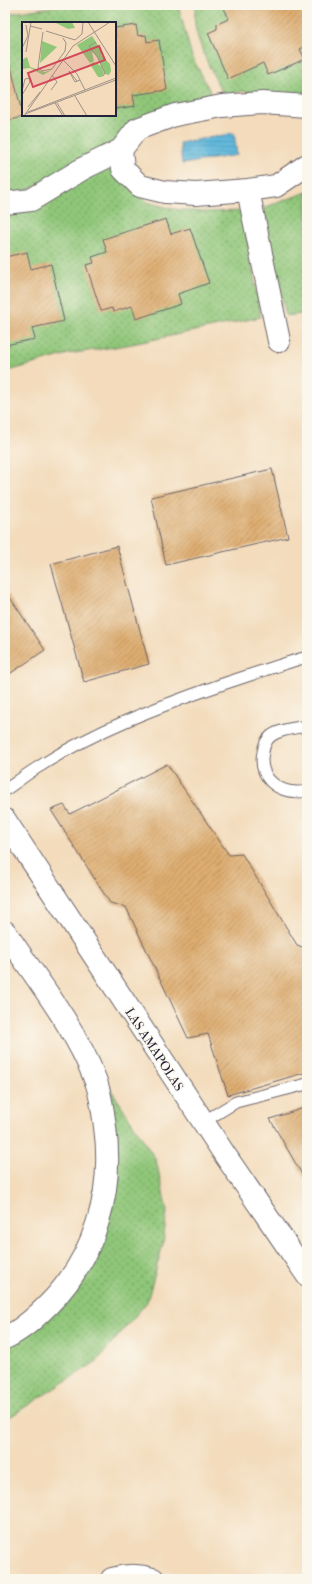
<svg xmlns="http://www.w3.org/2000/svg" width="312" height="1584" font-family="'IM FELL French Canon',serif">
<defs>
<pattern id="grass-dots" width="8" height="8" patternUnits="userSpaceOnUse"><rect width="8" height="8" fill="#8fc678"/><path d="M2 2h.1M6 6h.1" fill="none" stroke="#74a064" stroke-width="1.8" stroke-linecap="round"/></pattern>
<pattern id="water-rules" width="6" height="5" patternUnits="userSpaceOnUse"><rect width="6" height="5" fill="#5fb8dc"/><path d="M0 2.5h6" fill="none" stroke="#4e95b4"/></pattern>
<pattern id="building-hatch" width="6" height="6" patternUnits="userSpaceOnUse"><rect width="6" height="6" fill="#dead71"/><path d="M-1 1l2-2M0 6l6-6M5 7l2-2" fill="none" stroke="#b48c5e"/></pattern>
</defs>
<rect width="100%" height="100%" fill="#fbf7ec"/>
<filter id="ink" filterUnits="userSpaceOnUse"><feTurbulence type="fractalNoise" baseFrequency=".025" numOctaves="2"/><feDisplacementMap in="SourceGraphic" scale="8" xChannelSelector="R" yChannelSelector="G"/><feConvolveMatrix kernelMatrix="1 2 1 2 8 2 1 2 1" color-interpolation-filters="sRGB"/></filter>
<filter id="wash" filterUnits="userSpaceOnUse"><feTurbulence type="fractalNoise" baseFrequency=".012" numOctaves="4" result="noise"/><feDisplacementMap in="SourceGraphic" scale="16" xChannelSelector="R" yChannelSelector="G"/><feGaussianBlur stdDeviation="0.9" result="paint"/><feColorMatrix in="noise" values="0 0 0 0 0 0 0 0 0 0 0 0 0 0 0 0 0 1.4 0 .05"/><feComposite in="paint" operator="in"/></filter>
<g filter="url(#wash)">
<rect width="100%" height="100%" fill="#f3dbbb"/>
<path fill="url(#grass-dots)" stroke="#58745a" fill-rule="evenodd" d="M65,5h113l14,52 21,40 -208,104v-187zM23,23h92v92h-92z
M197,5h110v101l-41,-11 -25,-4 -17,6c-10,-22 -38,-70 -27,-92z
M107,163l19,9 4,16 17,14 26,7 31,3 38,-1 19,106 -134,28 -59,9 -63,18v-159z
M307,192v121l-21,3 -23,-108z
M103,1077l53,83 11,51 -4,33 -16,58 -50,59 -92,59v-73l96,-105z"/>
<path fill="url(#water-rules)" stroke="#406d8c" d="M234,133l3,22 -55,9 -2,-21z"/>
<g id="blocks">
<path fill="url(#building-hatch)" d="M230,5h77v41l-7,3 5,10 -37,16 -5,-12 -35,16 -20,-46 9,-4v-5l12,-5 -5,-11z
M136,25l2,11 8,-1 1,7 12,-2 8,50 -34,5 2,11 -20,3v-81z
M11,67l12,50 -18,4v-52z
M166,219l5,15 19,-6 19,55 -31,11 3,10 -45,15 -4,-13 -19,6 -1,-4 -11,3 -15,-46 8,-2 -2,-6 15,-5 -4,-13z
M27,252l4,17 20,-5 13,57 -32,7 3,11 -30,6v-88z
M272,469l16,68 -122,28 -15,-68z
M117,546l32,118 -65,18 -33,-118z
M5,590l40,60 -40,27z
M167,764l62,91 13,-1 55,91 8,3 2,3v121l-79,23 -20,-61 -20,4 -62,-131 -16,-4 -59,-93 13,-5 6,9z
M307,1107v76l-37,-64z"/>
</g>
</g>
<g filter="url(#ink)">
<use href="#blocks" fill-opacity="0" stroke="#6b6368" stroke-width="1"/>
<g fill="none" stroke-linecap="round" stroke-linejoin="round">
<defs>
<path id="lane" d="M307,726c-11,2 -27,3 -36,10 -5,4 -7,9 -8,16 -6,28 19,44 44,39
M5,790c12,-8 23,-17 35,-24 56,-36 120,-60 183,-82 28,-9 55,-19 84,-27
M203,1122l33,-20 71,-18"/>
<path id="street" d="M121,150l2,19 17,17 25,6 31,2 52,-4 28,-4 31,-21
M248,190l31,151
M5,203l26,-3 53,-32 37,-18 16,-21 38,-14 47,-9 40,-3 45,3
M5,820l220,335 82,120
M5,932c31,46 70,95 90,147 6,15 8,32 10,48 9,65 -10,131 -57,178 -13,13 -26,25 -43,33
M112,1579c13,-4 28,-4 41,0"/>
</defs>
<use href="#lane" stroke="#6b6368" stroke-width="13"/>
<use href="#street" stroke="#6b6368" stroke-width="24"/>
<use href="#lane" stroke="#fff" stroke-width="11"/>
<use href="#street" stroke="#fff" stroke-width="22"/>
</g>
</g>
<g text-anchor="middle" stroke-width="3" stroke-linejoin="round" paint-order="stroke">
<g font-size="13" fill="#22223b" stroke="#fbf7ec">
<text transform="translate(155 1049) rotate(57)" y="5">LAS AMAPOLAS</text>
</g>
</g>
<g transform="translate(22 22)">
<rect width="94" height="94" fill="#f3dbbb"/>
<path d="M70,14l11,17 -2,2 9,9 1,7 -2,4 -4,-1 -9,-19 -4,-3 2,9 -4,2 -13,-18zM20,19l15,6 -17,16zM5,35l3,10 15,5 8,-3 -10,6 -13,-7 -8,1v-9zM72,40l7,4 3,7 -2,4h-4l-8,-13z" fill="#8fc678"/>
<path d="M32,0h18l3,6 -7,1z" fill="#8fc678"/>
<path fill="none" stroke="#9f9188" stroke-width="1" d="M66,0l28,44M8,4l12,3M24,9l29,9 7,-6 1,-12M21,10l-5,35 4,4 10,-2 13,-18 1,-8 -3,-5M74,20l-7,4 9,12 7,15 -2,3M0,26l6,-12 -2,-11M4,30l5,-30M41,38l14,14 8,16M55,59l-8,-10 6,11 5,-2M29,68l6,-8 -5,-7M0,69l3,-12 4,-1 1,4 -8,13M53,74l12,20M33,81l8,13M35,81l8,13M6,85l12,-15M6,90l88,-34M3,92l91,-34M2,94l49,-70 37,-24"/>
<path fill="#d1495b" fill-opacity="0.15" stroke="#d1495b" stroke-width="2" d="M77,24l6,14 -72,27 -5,-14z"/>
<rect width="94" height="94" fill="none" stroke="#22223b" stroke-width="2"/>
</g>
<rect width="312" height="1584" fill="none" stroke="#fbf7ec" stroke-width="20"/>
</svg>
